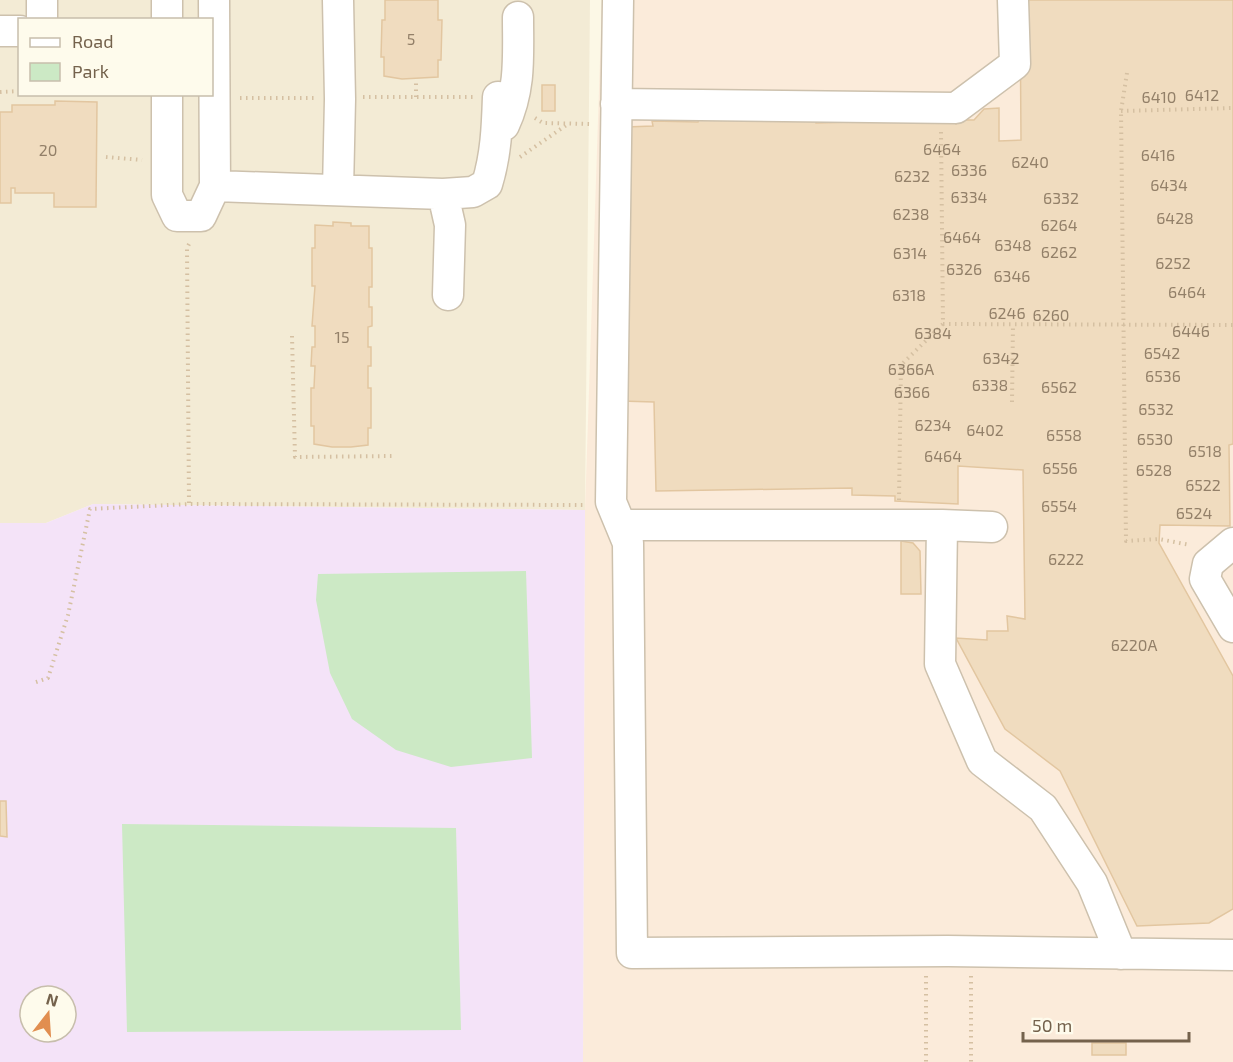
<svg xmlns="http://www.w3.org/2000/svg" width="1233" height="1062" font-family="'Exo 2',sans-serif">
<rect width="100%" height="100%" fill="#fcf8e6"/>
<path fill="#f3ebd5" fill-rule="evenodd" d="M0,0h590l-5,510 -492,-6 -47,19h-46zM20,20h192v74h-192z"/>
<path fill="#fbebda" d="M602,0h631v1062h-650l2,-552z"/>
<path fill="#f4e3f8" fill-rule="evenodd" d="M93,504l492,6 -2,552h-583v-539h46zM30,996h36v36h-36z"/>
<path fill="#cce9c5" d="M526,571l6,187 -81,9 -55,-17 -44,-31 -22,-46 -14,-73 2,-26z
M122,824l334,4 5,202 -334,2z"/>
<path fill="#f0dcbf" stroke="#e2c6a0" stroke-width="1.5" d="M385,0h53v20h4l-1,40h-3v17l-36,2 -18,-3v-19h-3l1,-37h3z
M1020,0h213v444l-4,1 1,81 -70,-1 -1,18 74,133v233l-24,14 -72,3 -77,-155 -55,-42 -49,-91 31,2v-9h21l-1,-15 18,3 -2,-149 -65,-4v38l-63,-3v-5l-43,-1v-7l-196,3 -2,-89 -33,-1 5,-274 27,-1 -1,-5 46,1 1,-4 117,1v4l72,-2 59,-5 9,8 5,-4h13l10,-11 15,-1v33l22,-1z
M542,85h13v26h-13z
M55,101l42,1 -1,105h-42v-14h-39v-5h-4v15h-11v-91h12v-7h43z
M333,222l18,1v3h18v22h3v39h-3v20h3v19l-4,1v20h3v19h-3v22h3v40h-3v17l-17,2h-19l-18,-3v-18h-3v-38h3l1,-22h-4l1,-19h3v-21h-3l3,-40h-3v-38h3v-23l18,1z
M901,541l12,2 7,8 1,43h-20z
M0,801h6l1,36 -7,-1z
M1092,1043h34v12h-34z"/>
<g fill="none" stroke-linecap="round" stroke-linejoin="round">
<defs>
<path id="minor" d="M338,0l2,99 -2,91
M618,0l-7,502 17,41 4,410 316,-2 285,4
M42,20v-20
M167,20v-20
M0,31h20
M167,94v101l10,21h24l14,-30 -1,-186
M616,104l340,4 59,-44 -2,-64
M504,125c17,-36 14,-70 14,-108
M215,186l228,8 30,-2 14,-8c9,-29 10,-57 11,-87
M443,194l7,31 -2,70
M621,525h321l-2,139 42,97 61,47 49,75 29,71
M942,525l50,2
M1233,543l-25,21 -3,15 28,48"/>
</defs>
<use href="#minor" stroke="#cdc1ad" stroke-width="33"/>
<path stroke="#d5c0a2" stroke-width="4" stroke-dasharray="1.5 4.5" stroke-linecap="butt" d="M1127,73l-6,38 5,430 33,-2 31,6
M0,92l20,-1
M363,97h110
M416,97v-16
M240,98h77
M1121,111l112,-3
M535,118l8,5 49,1
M941,132l2,192 290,1
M106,157l36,3
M520,157l48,-33
M292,336l3,121 98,-1
M1012,402l1,-78
M899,500l2,-135 42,-41
M189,503l-2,-255 3,-6
M36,682l12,-4 20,-63 22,-106 99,-5 397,1
M926,976v86
M971,976v86"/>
<use href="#minor" stroke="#fff" stroke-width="30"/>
</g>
<g text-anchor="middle" stroke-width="4.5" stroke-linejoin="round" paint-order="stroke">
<g font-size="16" fill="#938069">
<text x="411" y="45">5</text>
<text x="1202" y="101">6412</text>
<text x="1159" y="103">6410</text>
<text x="942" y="155">6464</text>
<text x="48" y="156">20</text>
<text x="1158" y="161">6416</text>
<text x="1030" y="168">6240</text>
<text x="969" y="176">6336</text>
<text x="912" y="182">6232</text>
<text x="1169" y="191">6434</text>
<text x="969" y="203">6334</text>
<text x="1061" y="204">6332</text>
<text x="911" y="220">6238</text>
<text x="1175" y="224">6428</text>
<text x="1059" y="231">6264</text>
<text x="962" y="243">6464</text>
<text x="1013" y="251">6348</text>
<text x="1059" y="258">6262</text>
<text x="910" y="259">6314</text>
<text x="1173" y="269">6252</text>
<text x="964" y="275">6326</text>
<text x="1012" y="282">6346</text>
<text x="1187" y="298">6464</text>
<text x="909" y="301">6318</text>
<text x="1007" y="319">6246</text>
<text x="1051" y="321">6260</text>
<text x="1191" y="337">6446</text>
<text x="933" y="339">6384</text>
<text x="342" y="343">15</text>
<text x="1162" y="359">6542</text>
<text x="1001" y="364">6342</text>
<text x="911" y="375">6366A</text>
<text x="1163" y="382">6536</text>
<text x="990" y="391">6338</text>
<text x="1059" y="393">6562</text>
<text x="912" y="398">6366</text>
<text x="1156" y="415">6532</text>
<text x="933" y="431">6234</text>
<text x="985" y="436">6402</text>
<text x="1064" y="441">6558</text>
<text x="1155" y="445">6530</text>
<text x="1205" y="457">6518</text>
<text x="943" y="462">6464</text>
<text x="1060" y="474">6556</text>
<text x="1154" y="476">6528</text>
<text x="1203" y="491">6522</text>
<text x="1059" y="512">6554</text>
<text x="1194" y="519">6524</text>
<text x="1066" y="565">6222</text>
<text x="1134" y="651">6220A</text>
</g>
</g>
<rect x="18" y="18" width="195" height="78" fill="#fefbec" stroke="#c7beac" stroke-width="1.5"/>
<rect x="30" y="38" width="30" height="9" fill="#ffffff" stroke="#c7beac" stroke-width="1.5"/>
<text x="72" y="48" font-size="18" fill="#74624c">Road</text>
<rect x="30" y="63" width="30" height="18" fill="#cce9c5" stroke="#c7beac" stroke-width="1.5"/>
<text x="72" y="78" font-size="18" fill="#74624c">Park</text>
<g transform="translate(48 1014) rotate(17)"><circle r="28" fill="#fefbec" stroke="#c7beac" stroke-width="1.5"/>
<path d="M0-4.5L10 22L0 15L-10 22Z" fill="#e18e50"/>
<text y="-9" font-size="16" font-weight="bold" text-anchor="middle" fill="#74624c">N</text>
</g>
<path d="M1023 1032v9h166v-9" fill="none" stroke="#74624c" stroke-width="3"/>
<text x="1032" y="1032" font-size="18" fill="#74624c" stroke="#fefbec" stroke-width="4.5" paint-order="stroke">50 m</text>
</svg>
